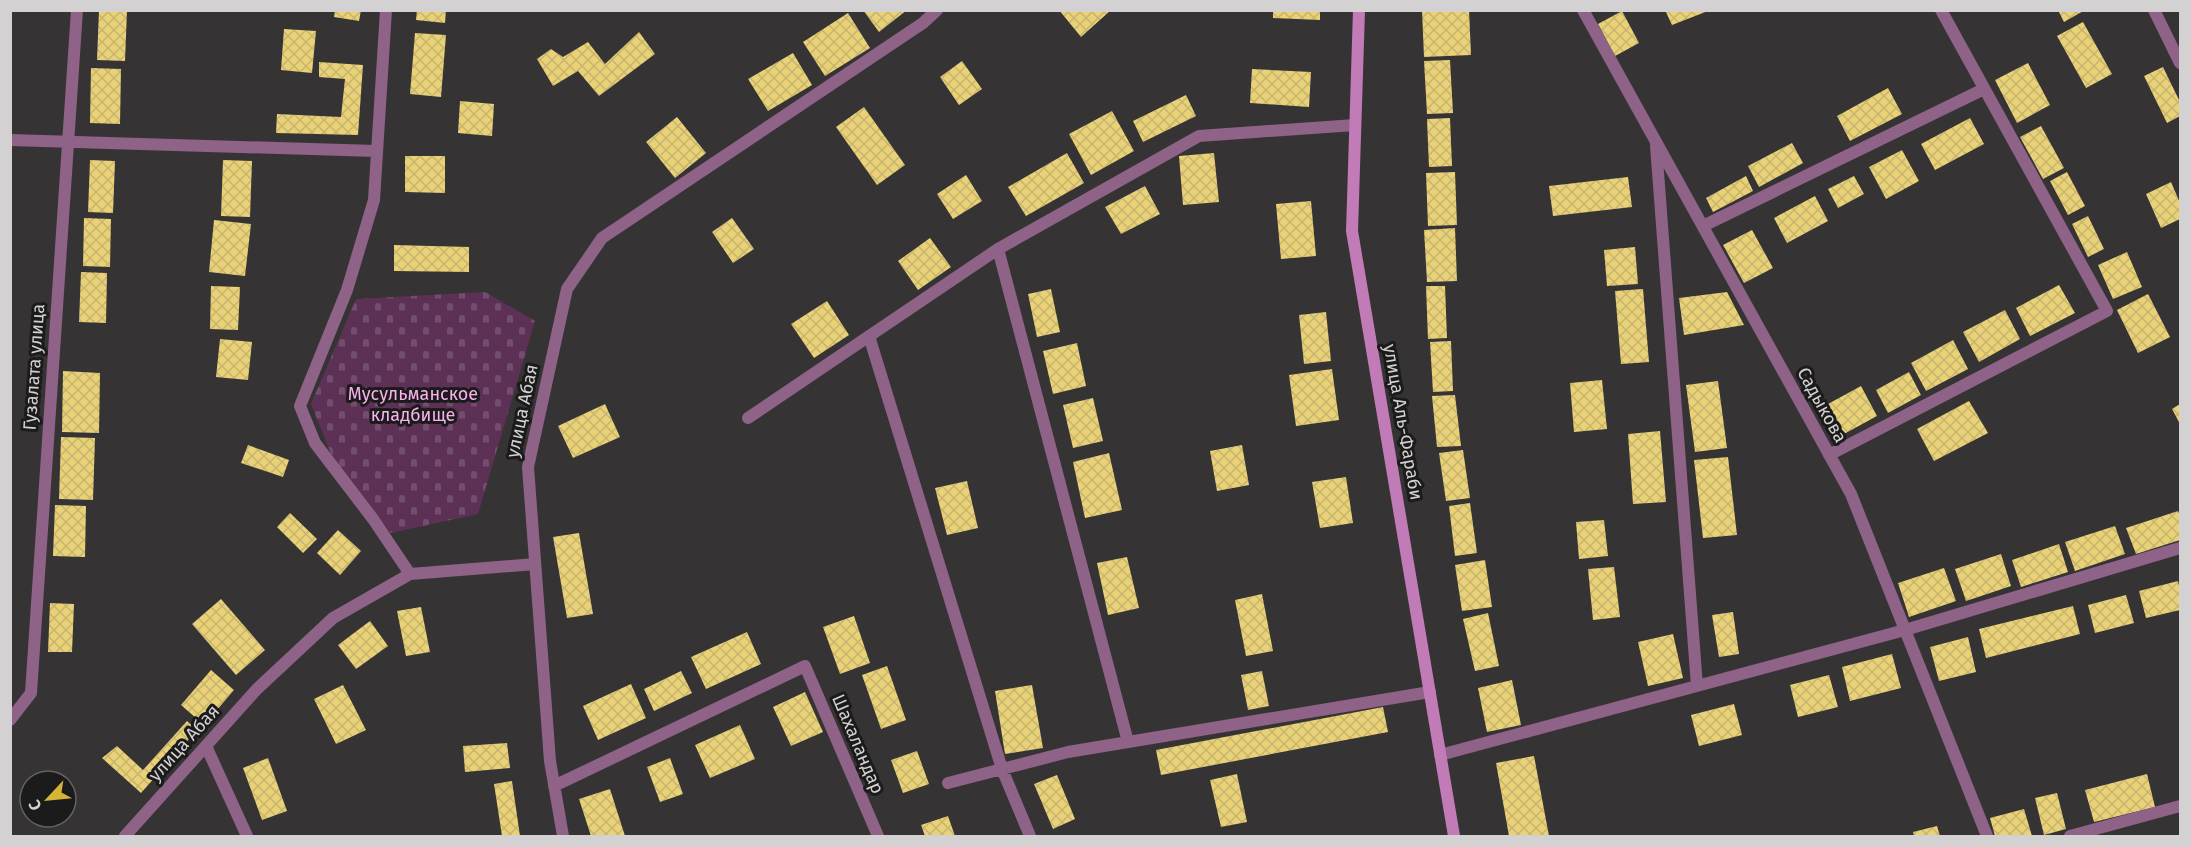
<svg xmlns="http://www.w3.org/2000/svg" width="2191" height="847" font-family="'Fira Sans',sans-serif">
<defs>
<pattern id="cemetery-stones" width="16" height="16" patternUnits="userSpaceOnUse" patternTransform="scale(1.5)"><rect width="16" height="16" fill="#5d3056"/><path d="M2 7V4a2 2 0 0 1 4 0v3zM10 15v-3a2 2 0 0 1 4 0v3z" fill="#734d6d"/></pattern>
<pattern id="building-cross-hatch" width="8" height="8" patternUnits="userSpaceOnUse" patternTransform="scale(1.5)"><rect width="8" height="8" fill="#e9d178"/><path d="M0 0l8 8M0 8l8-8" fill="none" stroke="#c7b46d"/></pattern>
</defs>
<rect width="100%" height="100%" fill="#363335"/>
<path fill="url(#cemetery-stones)" d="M485,292l50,29 -57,193 -87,19 -44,-39 -36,-90 45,-105z"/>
<path fill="url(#building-cross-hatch)" d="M99,10h28l-2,51 -28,-1z
M335,10h26l-2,11 -25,-4z
M417,10h29l-1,13 -29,-3z
M863,10h44l-28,22z
M1059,10h52l-30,27z
M1273,10h47v10l-47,-2z
M1422,10h47l2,45 -47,2z
M1665,10h43v1l-36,14z
M2058,10h27l-21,12z
M1622,11l17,32 -24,13 -17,-32z
M848,13l22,35 -45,28 -22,-34z
M2083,22l29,52 -26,14 -29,-52z
M284,29l32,2 -4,42 -31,-3z
M639,32l16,22 -56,42 -21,-25 -25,15 -16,-27 14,-10 12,8 25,-15 17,22z
M415,33l31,2 -5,62 -31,-3z
M793,53l19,32 -44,26 -20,-32z
M1450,60l3,53 -26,1 -3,-53z
M962,61l20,28 -23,16 -19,-28z
M319,62l44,3 -5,70 -82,-2 1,-19 64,3 4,-38 -26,-2z
M2028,63l22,42 -33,18 -22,-43z
M2163,67l17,35v14l-13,7 -23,-47z
M91,68l30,1 -1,55 -30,-1z
M1252,69l59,3 -2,35 -59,-4z
M1888,88l14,26 -52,27 -13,-25z
M1186,95l10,21 -53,26 -10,-21z
M460,101l34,3 -2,32 -34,-3z
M864,107l41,58 -28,20 -41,-58z
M1112,111l22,40 -43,24 -22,-41z
M677,117l29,36 -31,25 -29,-36z
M1450,118l2,48 -23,1 -2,-48z
M1970,118l14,26 -49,26 -14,-26z
M2041,126l23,42 -21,11 -23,-42z
M1792,143l11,20 -44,24 -11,-21z
M1902,150l17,31 -33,18 -17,-32z
M1067,153l17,30 -58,33 -18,-29z
M1214,153l5,49 -36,3 -4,-49z
M405,156h40v37l-40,-1z
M90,160l25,1 -2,52 -25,-1z
M223,160l29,1 -2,56 -29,-1z
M1455,172l2,53 -29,1 -2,-53z
M2067,172l18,34 -17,9 -18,-34z
M966,175l16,26 -29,18 -16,-25z
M1746,176l7,15 -40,21 -7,-14z
M1854,176l10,18 -26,14 -10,-19z
M1628,177l4,30 -79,9 -4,-30z
M2171,182l9,21v16l-19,9 -15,-34z
M1145,186l15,28 -39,20 -16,-27z
M1815,196l13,25 -41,22 -13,-25z
M1311,201l5,55 -35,3 -5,-55z
M2088,216l16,33 -16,8 -16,-33z
M84,218l27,1 -1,48 -27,-1z
M732,218l22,31 -21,14 -21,-31z
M214,220l37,4 -6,52 -36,-4z
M1455,228l2,53 -30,1 -3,-52z
M1752,230l21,38 -29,15 -21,-38z
M930,238l21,29 -33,23 -20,-29z
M394,245l75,2v25l-75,-1z
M1635,247l3,37 -31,2 -3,-36z
M2127,252l15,35 -29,12 -15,-34z
M81,272l26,1 -1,50 -27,-1z
M2059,285l16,28 -45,23 -14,-28z
M211,286l29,1 -2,43 -28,-1z
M1426,286h19l2,52 -19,1z
M1051,289l9,43 -23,5 -9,-43z
M1643,289l6,73 -28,2 -6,-73z
M1727,292l17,33 -60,10 -5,-37z
M2148,294l22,43 -32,16 -21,-43z
M827,301l22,34 -35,23 -23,-34z
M2005,310l15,29 -41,23 -16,-30z
M1326,312l5,49 -27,3 -5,-49z
M220,339l32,3 -4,38 -32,-3z
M1953,340l15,29 -42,22 -15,-28z
M1451,341l2,50 -20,1 -3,-50z
M1077,343l9,43 -33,8 -10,-43z
M1332,369l7,51 -43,6 -7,-51z
M63,371l37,2 -1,60 -37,-1z
M1909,372l12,23 -33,18 -12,-23z
M1602,380l5,49 -33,3 -4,-49z
M1718,381l9,67 -32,4 -9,-67z
M1861,386l16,30 -44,24 -16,-30z
M1455,395l6,51 -24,1 -5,-51z
M1093,398l10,43 -30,7 -10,-43z
M1969,401l19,32 -54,28 -17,-32z
M605,404l15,33 -47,21 -15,-32z
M2180,404v20l-8,-15z
M1660,431l6,71 -33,2 -5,-70z
M61,437l34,1 -2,62 -34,-1z
M248,445l41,15 -6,17 -42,-14z
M1242,445l7,40 -32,6 -7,-40z
M1463,450l7,48 -24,3 -7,-48z
M1109,453l13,57 -37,8 -12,-56z
M1728,457l9,78 -34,3 -9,-78z
M1346,477l7,46 -33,5 -8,-46z
M967,481l11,47 -31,7 -12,-47z
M1470,503l7,50 -22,3 -6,-50z
M55,505l31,1 -1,51 -32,-1z
M2178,511l2,5v24l-44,14 -10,-26z
M290,513l27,26 -14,14 -26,-26z
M1604,520l4,36 -29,3 -3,-37z
M2115,526l10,28 -50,17 -10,-29z
M338,530l23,21 -21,24 -23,-22z
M579,533l14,81 -26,4 -14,-81z
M2059,544l9,28 -47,15 -9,-27z
M2001,554l10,32 -45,15 -11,-32z
M1127,557l12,51 -31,7 -11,-52z
M1485,560l7,47 -30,4 -7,-46z
M1614,567l6,50 -27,3 -5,-51z
M1944,568l12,33 -47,16 -11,-34z
M2178,581l2,10v19l-34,8 -7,-27z
M1262,594l11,57 -27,5 -11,-56z
M2126,595l8,28 -39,10 -7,-28z
M221,599l44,51 -29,25 -44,-51z
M50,603l24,1 -2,48h-24z
M2073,606l7,28 -94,24 -7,-29z
M421,607l9,45 -24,4 -9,-45z
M1733,612l6,42 -20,3 -7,-42z
M1488,613l11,53 -24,5 -12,-52z
M854,616l16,47 -30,11 -17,-47z
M370,621l18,25 -32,23 -18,-24z
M747,632l14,32 -55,25 -15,-32z
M1673,634l10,44 -35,8 -10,-44z
M1968,637l8,35 -37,9 -9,-34z
M1892,654l9,34 -51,13 -8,-34z
M887,666l19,54 -25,9 -19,-54z
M211,670l23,20 -30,35 -23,-20z
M681,671l11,22 -38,18 -10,-22z
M1262,671l7,35 -21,4 -7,-35z
M1829,675l9,32 -40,10 -8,-32z
M1512,680l9,45 -34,7 -9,-44z
M631,684l15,34 -48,22 -15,-34z
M343,685l23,45 -30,14 -22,-45z
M1032,685l11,63 -38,6 -10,-63z
M805,692l18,40 -32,14 -18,-39z
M1734,704l8,31 -43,11 -8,-31z
M1383,707l5,25 -227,43 -5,-25z
M187,721l10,9 -56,63 -39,-35 15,-12 26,24z
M740,725l15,34 -45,19 -15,-33z
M507,743l3,25 -45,4 -2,-26z
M917,751l12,33 -26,9 -12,-33z
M1534,756l15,80h-40l-13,-73z
M268,758l19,53 -25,9 -19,-52z
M670,758l13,36 -23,8 -13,-35z
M1237,774l10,48 -26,5 -11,-47z
M2147,774l8,33 -61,15 -9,-32z
M1057,775l18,44 -22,10 -19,-45z
M512,781l8,55h-18l-8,-52z
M610,789l15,47h-34l-12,-37z
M2057,793l9,36 -22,6 -9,-37z
M2024,809l8,27h-37l-5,-18z
M948,816l7,20h-30l-4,-11z
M1937,826l3,10h-26l-1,-4z"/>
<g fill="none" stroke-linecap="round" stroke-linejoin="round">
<path stroke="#8f6287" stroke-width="12" d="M386,10l-12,190 -27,90 -47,116 15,37 58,76 37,55
M1583,10l268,484 136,342
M2154,10l26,53
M10,140l366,11
M1656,146l41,540
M1703,226l281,-137
M998,249l130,493
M869,336l133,433 28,67
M748,418l250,-169 201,-113 156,-11
M1829,455l278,-144 -166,-301
M10,720l21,-27 46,-683
M206,746l41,90
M1440,755l465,-125 275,-82
M948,783l120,-31 362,-60
M554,786l251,-120 73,170
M125,836l132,-147 76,-71 77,-44 125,-10
M563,836l-13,-75 -22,-294 39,-178 35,-51 321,-215 14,-13
M2070,836l110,-30"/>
<path stroke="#c17bb6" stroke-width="12" d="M1359,10l-7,221 102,605"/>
</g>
<g text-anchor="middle" stroke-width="6" stroke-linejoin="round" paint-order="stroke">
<g font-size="18" fill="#d3d1d2" stroke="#1c1b1c">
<text transform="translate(34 367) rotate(-86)" y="6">Гузалата улица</text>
<text transform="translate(1822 405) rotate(61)" y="6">Садыкова</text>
<text transform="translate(522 411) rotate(-78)" y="6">улица Абая</text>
<text transform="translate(1403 422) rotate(80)" y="6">улица Аль-Фараби</text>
<text transform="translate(184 743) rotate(-48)" y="6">улица Абая</text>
<text transform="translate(858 744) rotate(67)" y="6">Шахаландар</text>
</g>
<g font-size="18" fill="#f9b1ed" stroke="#1c1b1c">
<text x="413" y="400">Мусульманское<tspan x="413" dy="21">кладбище</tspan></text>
</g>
</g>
<rect width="2191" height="847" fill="none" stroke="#d3d1d2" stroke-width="24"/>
<g transform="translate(48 799) rotate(244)"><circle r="28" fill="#1c1b1c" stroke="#656465" stroke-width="1.5"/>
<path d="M0-4.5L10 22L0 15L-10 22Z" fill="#d5b534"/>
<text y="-9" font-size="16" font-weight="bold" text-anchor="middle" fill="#d3d1d2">С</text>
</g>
</svg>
